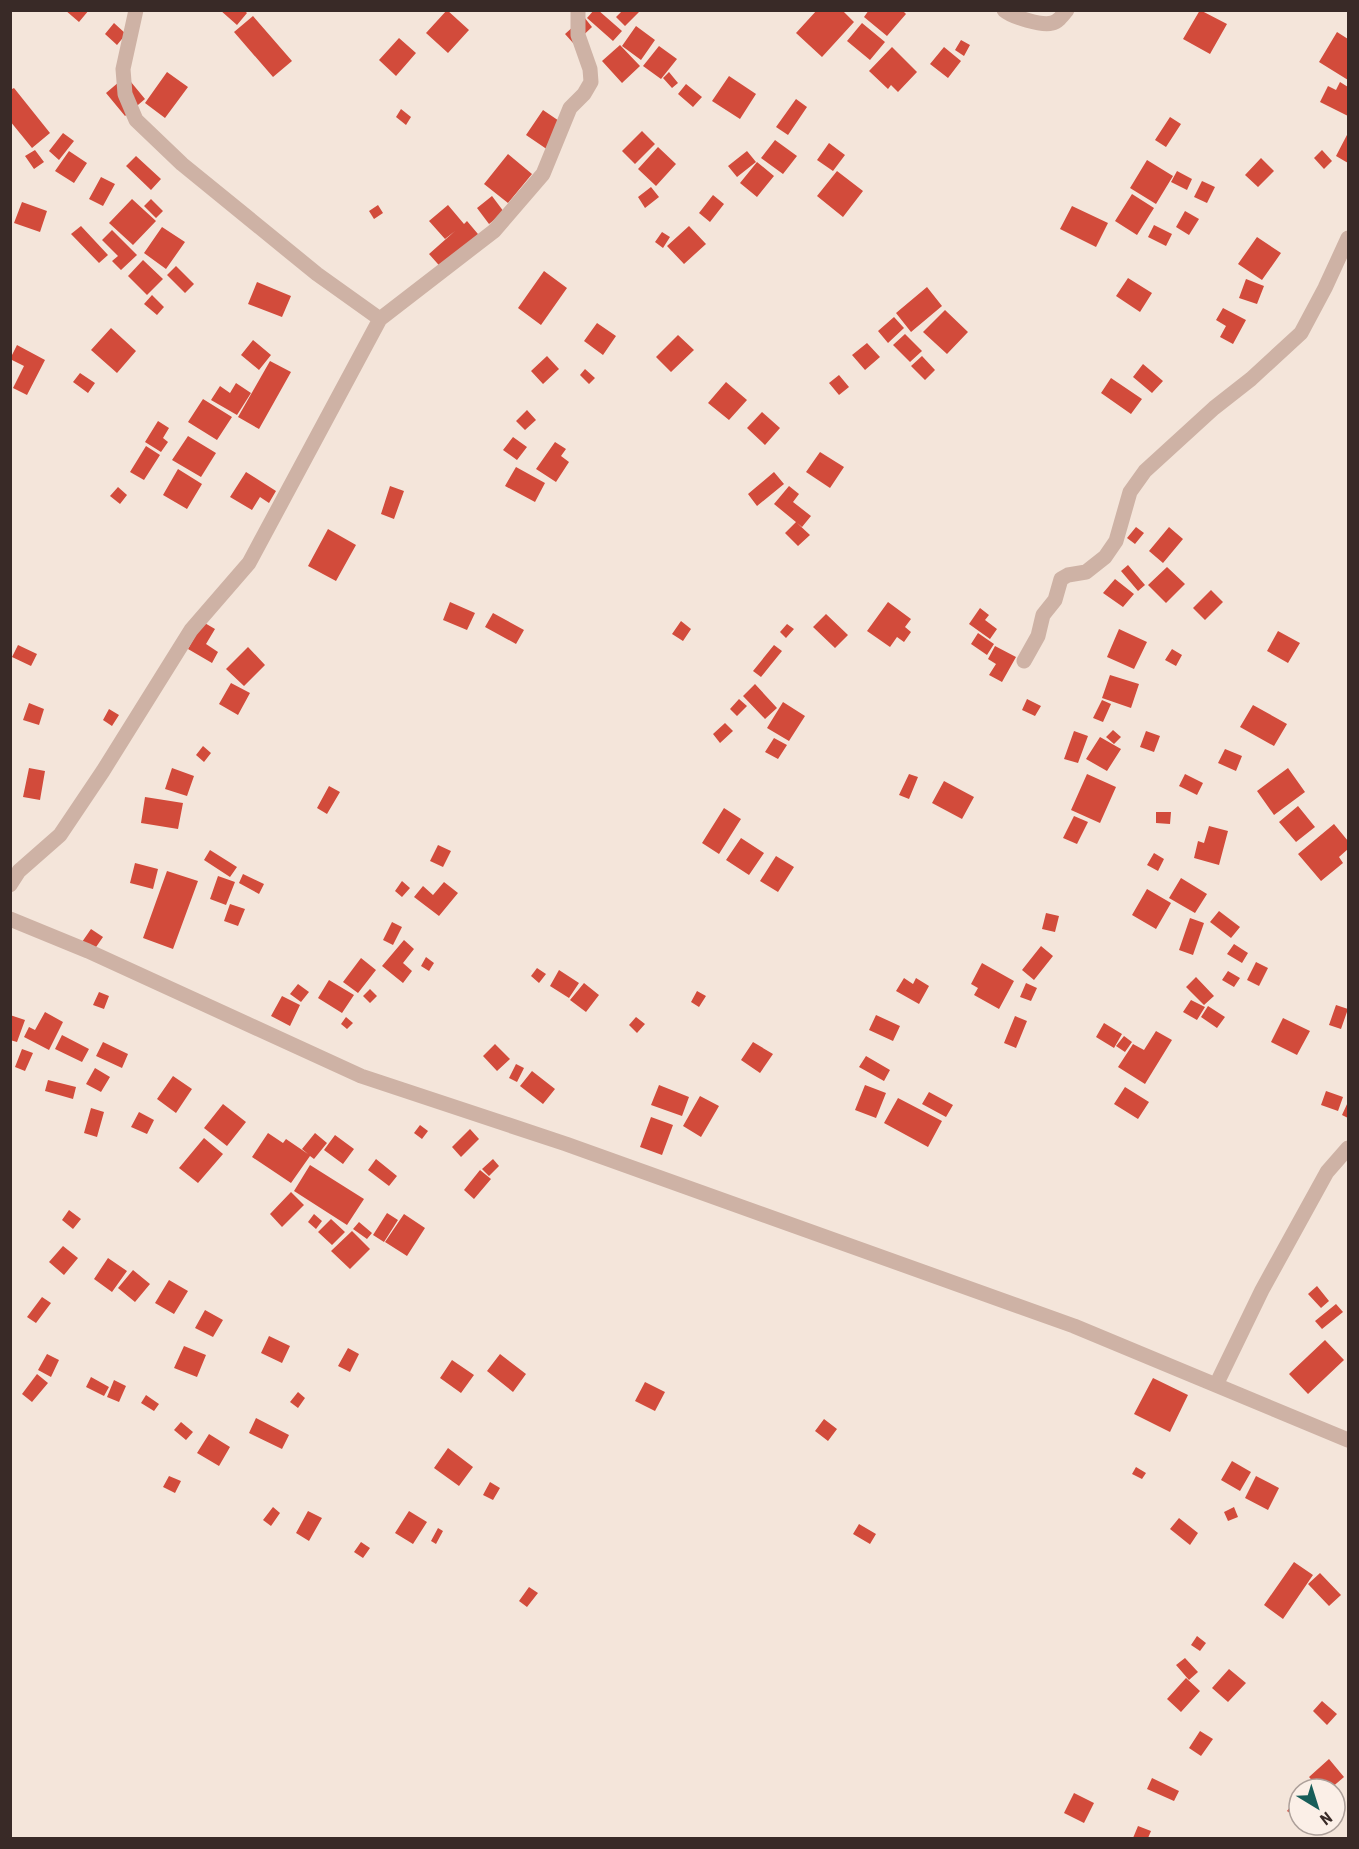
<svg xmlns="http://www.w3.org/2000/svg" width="1359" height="1849" font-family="'Roboto Condensed',sans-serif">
<rect width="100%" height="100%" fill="#f4e5da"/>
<path fill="#d24b3b" d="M65,10h24l-10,12z
M220,10h24l3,3 -10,12z
M447,10l22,20 -21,23 -22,-20z
M594,10h4l24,21 -9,10 -26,-23z
M623,10h14l2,2 -14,14 -9,-9z
M817,10h25l12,12 -32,35 -26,-24z
M869,10h33l4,4 -19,22 -23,-19z
M1200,10l27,14 -17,30 -27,-15z
M253,16l39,45 -19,16 -39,-45z
M584,17l8,10 -18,17 -9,-10z
M114,23l12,11 -9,11 -12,-11z
M862,23l23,19 -15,18 -23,-19z
M636,26l19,14 -14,20 -19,-14z
M1337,32l11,7v41l-29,-18z
M399,38l17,15 -20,23 -17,-16z
M961,40l9,5 -6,11 -9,-6z
M620,45l20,21 -18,17 -20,-22z
M659,46l18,13 -16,20 -18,-13z
M892,47l25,25 -19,20 -7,-7 -3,4 -19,-18z
M944,47l17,14 -13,17 -18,-14z
M167,72l21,15 -23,31 -20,-15z
M669,72l9,11 -6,5 -9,-10z
M126,76l19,23 -20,17 -19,-23z
M729,76l27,18 -16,25 -28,-18z
M1340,82l8,5v29l-28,-14 8,-16 8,4z
M686,84l16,13 -9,10 -15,-13z
M14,88l36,45 -18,15 -22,-27v-31z
M796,99l11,8 -19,28 -12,-8z
M401,109l10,8 -5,8 -10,-8z
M543,110l22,15 -17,25 -22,-15z
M1170,117l11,7 -15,23 -11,-7z
M642,131l13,13 -20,20 -13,-13z
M63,133l11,8 -15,19 -10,-9z
M1348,133v30l-12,-7z
M775,140l22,16 -14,18 -22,-16z
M829,143l16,12 -12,16 -16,-11z
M658,147l18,17 -20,22 -18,-17z
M35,150l9,12 -10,7 -9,-13z
M1322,150l10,11 -8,8 -10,-11z
M69,151l18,12 -13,20 -19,-12z
M747,151l9,11 -19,15 -9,-11z
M508,154l24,20 -24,29 -24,-19z
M136,156l25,23 -10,11 -25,-24z
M1261,158l13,13 -16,16 -13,-12z
M1147,160l26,16 -17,28 -26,-16z
M757,162l17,14 -17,21 -17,-14z
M837,171l26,20 -20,26 -26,-21z
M1177,171l15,8 -5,11 -16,-8z
M101,177l14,7 -12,22 -14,-7z
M1202,181l13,6 -8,16 -13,-6z
M651,187l8,10 -14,11 -7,-11z
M1132,194l22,14 -17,27 -22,-14z
M713,195l11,9 -14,18 -11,-9z
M492,196l12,16 -15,12 -12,-16z
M132,199l24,22 -23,24 -24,-22z
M151,199l12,12 -7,7 -12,-12z
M22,202l25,9 -7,21 -26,-9z
M378,205l5,8 -9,6 -5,-8z
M448,205l16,19 3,-3 16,19 -38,32 -16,-18 26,-23 -10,8 -16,-18z
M1072,206l36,17 -12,24 -36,-18z
M1185,211l14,8 -10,16 -13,-8z
M1154,225l18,9 -6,12 -18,-9z
M81,226l27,29 -9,8 -28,-29z
M689,226l17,18 -22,20 -17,-18z
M162,227l23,15 -19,27 -22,-16z
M112,230l25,25 -16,15 -9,-9 6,-5 -16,-16z
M662,232l8,5 -7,11 -8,-6z
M1257,237l24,16 -19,27 -24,-16z
M143,260l20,19 -16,16 -19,-19z
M176,266l18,18 -9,9 -18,-18z
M544,271l23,17 -26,37 -23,-17z
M1128,278l24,15 -12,19 -24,-16z
M1246,279l18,7 -7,18 -18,-6z
M257,282l34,14 -9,21 -34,-13z
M927,287l15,19 -31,26 -15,-19z
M152,295l12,12 -7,8 -13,-11z
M1223,308l23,12 -13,24 -13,-7 6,-11 -10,-6z
M945,310l23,22 -21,22 -24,-22z
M894,317l10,11 -16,15 -10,-12z
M597,323l19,13 -13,19 -19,-14z
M111,328l25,23 -19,22 -26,-23z
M905,334l17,17 -12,11 -17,-17z
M678,335l16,15 -23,22 -15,-15z
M253,340l18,15 -12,15 -18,-15z
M867,343l13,14 -15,13 -13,-15z
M17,345l28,15 -18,35 -14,-7 11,-22 -14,-7z
M547,356l12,13 -16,15 -12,-13z
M922,356l13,14 -10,10 -14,-14z
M270,361l21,11 -32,57 -21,-12z
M1143,364l20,17 -11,12 -19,-16z
M585,369l10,9 -6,6 -9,-9z
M80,373l15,10 -7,10 -15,-11z
M839,375l10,12 -10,8 -10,-12z
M1111,378l31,21 -11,15 -30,-21z
M726,382l21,18 -18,20 -21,-17z
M236,383l15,10 -14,22 -26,-15 9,-14 10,7z
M203,399l29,18 -15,23 -29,-18z
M527,410l9,10 -11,10 -9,-9z
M762,412l18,16 -15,17 -18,-17z
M158,421l11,7 -6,10 5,4 -7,10 -16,-10z
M188,436l28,17 -15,24 -29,-17z
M513,437l14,10 -10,13 -14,-10z
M555,442l11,7 -5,7 8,6 -13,20 -20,-13z
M146,446l14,9 -16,25 -14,-8z
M820,452l24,15 -14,21 -24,-16z
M516,467l29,16 -10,19 -30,-16z
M178,469l24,15 -15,25 -24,-14z
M246,472l30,19 -7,12 -9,-6 -8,13 -22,-13z
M774,472l10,12 -27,22 -9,-12z
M390,486l14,5 -10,28 -13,-5z
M789,486l10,8 -6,8 18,14 -9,11 -28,-23z
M118,487l9,8 -7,9 -10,-8z
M796,522l14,13 -12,11 -13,-13z
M1136,527l8,6 -9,11 -8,-6z
M1169,527l14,12 -20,24 -14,-12z
M328,529l28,16 -20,36 -28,-15z
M1128,565l17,20 -7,6 -17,-20z
M1167,567l18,17 -19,19 -18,-18z
M1115,579l19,15 -11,13 -20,-14z
M1211,590l12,12 -18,18 -12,-12z
M450,602l25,11 -8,17 -24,-10z
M888,602l23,17 -6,8 6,5 -7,10 -7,-5 -7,10 -23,-16z
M980,608l9,7 -4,5 12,9 -7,10 -21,-15z
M493,613l31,17 -8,14 -31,-17z
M826,614l22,21 -13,13 -22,-21z
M681,621l10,8 -8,12 -11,-7z
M203,622l12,7 -9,15 12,8 -6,11 -24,-14z
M787,624l7,5 -8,9 -6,-6z
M1119,629l28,13 -13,27 -27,-12z
M1278,631l22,12 -12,20 -21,-12z
M978,633l16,11 -7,11 -16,-11z
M18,645l19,9 -6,12 -19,-9z
M774,645l8,6 -21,26 -8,-6z
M995,646l21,11 -14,25 -13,-7 7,-11 -8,-5z
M248,647l17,18 -21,21 -18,-17z
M1172,649l10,6 -6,11 -11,-6z
M1110,675l29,9 -8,24 -29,-10z
M231,683l19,10 -12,22 -19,-11z
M755,684l22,24 -12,11 -22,-23z
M739,699l8,7 -10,10 -7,-7z
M1027,699l14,7 -6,10 -13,-6z
M1102,700l9,4 -8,18 -10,-4z
M783,702l22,14 -16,25 -22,-13z
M29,703l15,6 -5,16 -16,-5z
M1253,705l34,19 -13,22 -34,-19z
M109,709l10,6 -7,11 -9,-6z
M725,723l8,8 -13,12 -7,-9z
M1113,730l8,7 -7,7 -8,-7z
M1074,731l14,5 -10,27 -14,-4z
M1146,731l14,5 -6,16 -14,-5z
M1100,737l21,12 -14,22 -21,-12z
M774,738l13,7 -9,14 -13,-7z
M203,746l8,7 -7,9 -8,-7z
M1225,749l17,7 -6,15 -18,-8z
M29,768l16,3 -5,29 -17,-3z
M172,768l22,8 -7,20 -22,-7z
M1288,768l17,24 -31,23 -17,-24z
M909,774l9,3 -9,22 -10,-4z
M1087,774l29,13 -16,36 -29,-13z
M1185,774l18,9 -6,12 -18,-9z
M944,781l30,16 -12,22 -30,-16z
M329,786l11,6 -13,22 -10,-6z
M145,797l38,6 -5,26 -37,-6z
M1298,806l17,21 -19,15 -17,-20z
M724,808l17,11 -22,35 -17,-11z
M1156,812h15l-1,12 -14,-1z
M1074,816l14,6 -11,22 -14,-6z
M1334,824l14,17v8l-9,8 4,6 -22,18 -23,-27z
M1209,826l19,5 -9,34 -25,-7 4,-17 6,2z
M741,838l23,15 -15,22 -23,-15z
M438,845l13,6 -8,16 -13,-6z
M210,850l27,17 -7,10 -26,-17z
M1154,853l10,6 -6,12 -11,-6z
M776,856l18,11 -16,25 -18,-11z
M135,863l23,6 -5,20 -23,-6z
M167,871l31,10 -25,68 -30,-11z
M243,874l21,10 -5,10 -20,-11z
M218,876l17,6 -9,23 -16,-6z
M1181,878l26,16 -12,19 -26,-15z
M402,881l8,7 -8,9 -7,-6z
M444,882l14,11 -19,23 -25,-19 9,-11 10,9z
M1147,889l24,14 -15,26 -24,-14z
M230,904l15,5 -7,17 -14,-5z
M1219,911l21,16 -9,11 -21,-16z
M1046,913l13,3 -4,16 -13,-3z
M1190,918l14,5 -11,32 -14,-5z
M392,922l10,5 -9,18 -10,-5z
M91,929l12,8 -9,13 -12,-8z
M404,940l10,9 -11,14 9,8 -9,12 -21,-17z
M1234,944l14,9 -6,10 -15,-9z
M1041,946l12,10 -19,24 -12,-10z
M426,957l8,6 -5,8 -8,-5z
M361,958l15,12 -18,23 -15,-11z
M1256,962l12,6 -9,18 -12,-6z
M982,963l32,18 -15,28 -25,-14 4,-7 -7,-4z
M537,968l9,6 -7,9 -8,-7z
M559,970l20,13 -10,15 -19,-12z
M1228,971l12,7 -6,9 -12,-7z
M1196,977l18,19 -10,9 -18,-18z
M904,978l9,6 3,-6 13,8 -10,18 -23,-13z
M329,980l25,15 -12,18 -24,-15z
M584,983l15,12 -13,17 -16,-12z
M1026,983l11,5 -6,13 -11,-4z
M298,984l11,8 -8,10 -11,-8z
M370,989l7,7 -7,7 -7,-7z
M697,991l9,5 -7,11 -8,-5z
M99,992l10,4 -5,13 -11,-4z
M282,996l18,9 -10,21 -19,-10z
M1191,1000l14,7 -8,13 -14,-8z
M1336,1005l12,4 -7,20 -12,-4z
M1208,1006l17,11 -8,11 -16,-11z
M45,1012l18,10 -14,28 -25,-13 5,-10 6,3z
M10,1015l15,5 -8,22 -7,-2z
M876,1015l24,11 -7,15 -24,-11z
M1015,1016l12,5 -11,27 -12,-5z
M346,1017l7,6 -6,6 -6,-5z
M636,1017l9,7 -8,9 -8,-8z
M1283,1018l27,13 -13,24 -26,-13z
M1104,1023l18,11 -8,14 -18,-11z
M1156,1031l16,9 -27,44 -27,-17 15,-23 11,6z
M62,1035l27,14 -7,13 -27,-13z
M1124,1036l8,6 -7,10 -9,-6z
M103,1042l25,12 -6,14 -26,-12z
M753,1042l20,12 -13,19 -19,-13z
M495,1044l15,15 -13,12 -14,-15z
M22,1049l11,4 -8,18 -10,-4z
M866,1056l24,14 -6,11 -25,-14z
M516,1064l8,4 -7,14 -8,-4z
M95,1068l15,9 -9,15 -15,-8z
M532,1071l23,18 -12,15 -23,-18z
M173,1076l19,13 -16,24 -19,-14z
M48,1080l28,7 -3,12 -28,-8z
M659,1085l30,12 -7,19 -31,-11z
M865,1085l21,8 -10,25 -21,-8z
M1125,1087l24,15 -11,17 -24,-15z
M1326,1091l17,6 -5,14 -17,-6z
M929,1092l24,13 -7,12 -24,-13z
M700,1096l19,10 -18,31 -18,-11z
M898,1098l44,23 -14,26 -44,-24z
M1348,1102v16l-6,-3z
M223,1104l23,18 -19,24 -23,-18z
M91,1108l13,4 -7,25 -13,-4z
M139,1112l15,8 -7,14 -16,-7z
M651,1117l22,8 -11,30 -22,-8z
M420,1125l8,6 -6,8 -8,-6z
M470,1129l9,10 -18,18 -9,-10z
M268,1133l15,10 3,-4 22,15 -6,-5 13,-16 12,10 -13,16 -4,-3 -19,27 -39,-26z
M335,1135l19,14 -11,15 -19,-14z
M204,1138l19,16 -25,29 -19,-15z
M376,1159l21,17 -8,10 -21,-16z
M493,1159l6,7 -10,10 -7,-7z
M310,1165l54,34 -17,26 -53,-34z
M480,1170l11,9 -17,20 -10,-9z
M291,1192l13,13 -22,22 -12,-13z
M69,1210l12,9 -8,10 -11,-9z
M387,1213l11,7 -14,22 -11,-7z
M314,1214l8,7 -6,8 -8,-7z
M404,1214l21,14 -18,28 -22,-14z
M331,1219l14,13 -13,13 -14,-13z
M359,1222l13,11 -5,6 -14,-10z
M352,1231l18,18 -20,20 -19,-18z
M63,1246l15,12 -14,17 -15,-13z
M108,1258l19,13 -15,21 -18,-13z
M133,1270l17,14 -15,18 -17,-14z
M169,1280l19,11 -14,23 -19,-11z
M1317,1286l12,15 -8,7 -13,-14z
M42,1297l9,6 -15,20 -9,-6z
M1336,1304l7,8 -21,17 -7,-8z
M205,1310l18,10 -10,17 -18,-9z
M269,1336l21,10 -8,17 -21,-10z
M1325,1340l19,20 -36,34 -19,-20z
M184,1346l22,9 -9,22 -23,-9z
M348,1348l11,6 -9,18 -12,-6z
M47,1354l12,6 -8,17 -13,-7z
M500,1354l26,20 -13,18 -26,-21z
M452,1360l22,15 -13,18 -21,-15z
M37,1374l11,9 -16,19 -10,-8z
M91,1377l18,10 -5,9 -18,-9z
M1153,1378l35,17 -18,37 -36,-18z
M114,1380l12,6 -7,16 -12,-5z
M645,1382l20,10 -10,19 -20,-10z
M298,1392l7,6 -7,10 -8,-6z
M146,1395l13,9 -5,7 -13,-8z
M256,1418l33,17 -7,14 -33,-16z
M824,1419l13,10 -9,12 -13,-10z
M181,1422l12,10 -7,8 -12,-10z
M209,1434l21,13 -11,19 -22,-13z
M448,1448l25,19 -14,19 -25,-18z
M1232,1461l19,11 -11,19 -19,-11z
M1136,1467l10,6 -4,6 -10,-5z
M169,1476l12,5 -6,12 -12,-6z
M1256,1476l23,12 -11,22 -23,-12z
M490,1482l10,6 -7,12 -10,-5z
M273,1507l7,6 -9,13 -8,-6z
M1234,1507l4,10 -10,4 -4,-9z
M308,1511l14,7 -13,23 -13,-8z
M409,1511l18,11 -14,22 -18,-11z
M1179,1518l19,15 -8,12 -20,-16z
M859,1524l17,10 -6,10 -17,-10z
M438,1528l5,3 -7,13 -5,-3z
M361,1542l9,6 -7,10 -9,-6z
M1294,1562l19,13 -30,44 -19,-14z
M1320,1573l21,22 -12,11 -21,-22z
M529,1587l9,6 -11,14 -8,-6z
M1197,1636l9,7 -6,8 -9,-6z
M1185,1658l13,14 -9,8 -13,-15z
M1229,1669l17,14 -18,19 -16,-14z
M1186,1678l14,13 -19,21 -14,-13z
M1322,1701l15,13 -10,11 -14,-14z
M1200,1731l13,8 -12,17 -12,-8z
M1329,1759l15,18 -14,12h-10l-11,-12z
M1152,1778l27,13 -5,10 -27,-12z
M1074,1793l20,10 -10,20 -20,-10z
M1299,1795v24l-12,-8z
M1299,1820v5h10l-4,5 -9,-6z
M1138,1826l13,5 -3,7h-15z"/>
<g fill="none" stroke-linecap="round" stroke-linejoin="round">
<path stroke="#ceb2a5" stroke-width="15" d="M136,10l-13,59 2,25 11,26 46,44 135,110 63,45
M1004,10c8,7 38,16 48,13 6,-1 11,-8 15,-13
M1024,661l14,-25 5,-21 12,-15 6,-21 7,-4 18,-3 19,-15 11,-16 14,-49 15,-21 69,-63 37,-29 50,-46 24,-45 23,-50
M10,885l9,-14 41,-36 43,-64 88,-141 58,-67 131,-244 114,-88 49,-57 27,-66 14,-14 7,-12 -1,-13 -12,-34v-25
M10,919l78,32 273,125 205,68 508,182 274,114
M1216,1385l46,-95 65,-118 21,-24"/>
</g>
<rect width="1359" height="1849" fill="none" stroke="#392a27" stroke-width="24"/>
<g transform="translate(1317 1807) rotate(142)"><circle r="28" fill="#fbefe7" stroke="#ada09a" stroke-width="1.5"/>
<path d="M0-4.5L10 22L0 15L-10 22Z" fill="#185e5a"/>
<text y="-9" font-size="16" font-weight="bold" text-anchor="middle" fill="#392a27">N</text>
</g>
</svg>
